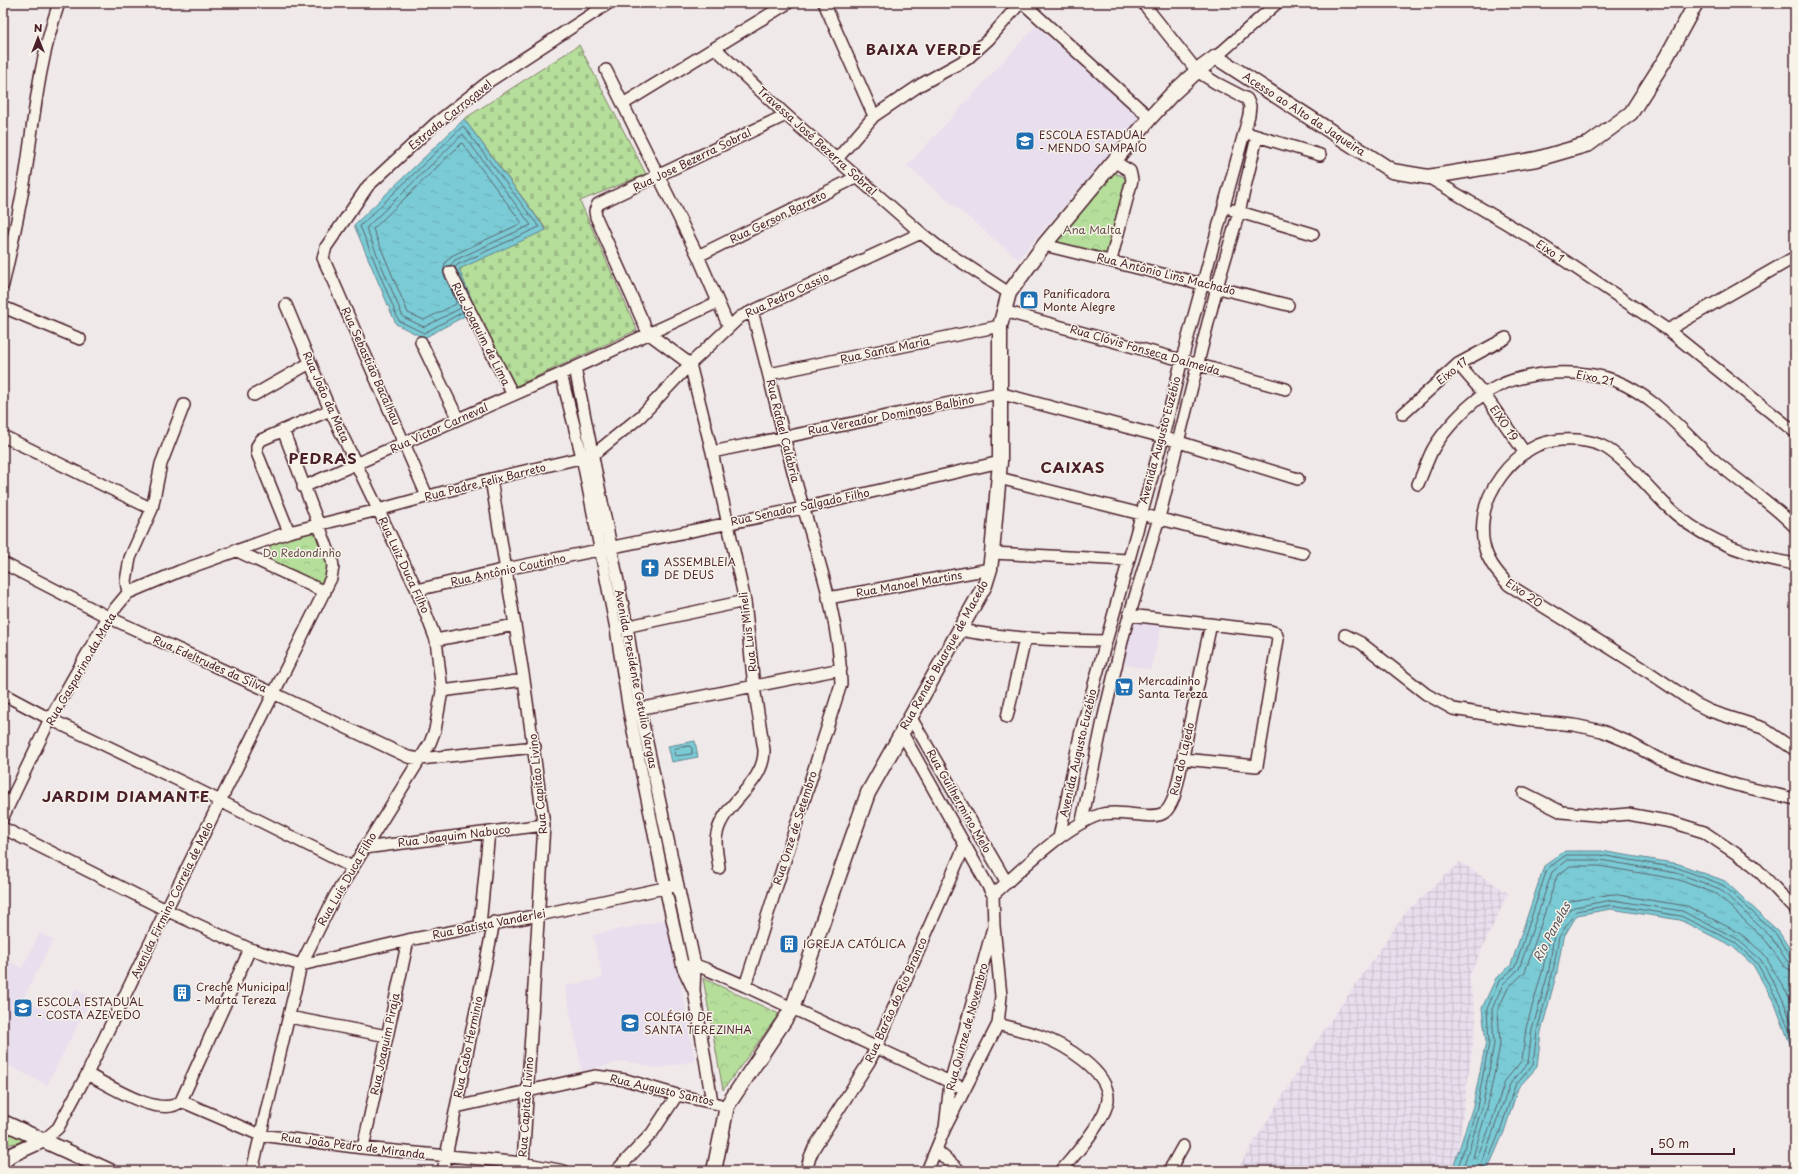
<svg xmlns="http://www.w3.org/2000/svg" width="1798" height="1174" font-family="'Playpen Sans',sans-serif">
<defs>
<pattern id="industrial-grid" width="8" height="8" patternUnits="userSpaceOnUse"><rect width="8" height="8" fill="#e8deed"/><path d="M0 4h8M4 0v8" fill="none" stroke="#c8becb"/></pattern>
<pattern id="cemetery-stones" width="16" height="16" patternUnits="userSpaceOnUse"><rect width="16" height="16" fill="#b5de9b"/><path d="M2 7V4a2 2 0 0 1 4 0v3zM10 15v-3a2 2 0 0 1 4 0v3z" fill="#9dbe86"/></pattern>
<pattern id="park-crowns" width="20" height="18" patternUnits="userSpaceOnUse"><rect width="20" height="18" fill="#b5de9b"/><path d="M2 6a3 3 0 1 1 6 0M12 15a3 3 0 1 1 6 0" fill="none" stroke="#9dbe86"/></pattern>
<pattern id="water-ripples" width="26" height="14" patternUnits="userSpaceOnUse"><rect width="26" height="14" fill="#7acbd5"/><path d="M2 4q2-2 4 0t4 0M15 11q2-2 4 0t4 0" fill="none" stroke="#6baeb7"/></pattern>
</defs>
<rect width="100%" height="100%" fill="#f0e9ea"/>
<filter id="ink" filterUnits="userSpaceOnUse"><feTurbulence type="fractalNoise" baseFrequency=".025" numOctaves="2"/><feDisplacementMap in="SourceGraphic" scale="8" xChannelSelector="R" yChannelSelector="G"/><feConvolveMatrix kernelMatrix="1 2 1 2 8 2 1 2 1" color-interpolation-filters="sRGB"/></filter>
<g filter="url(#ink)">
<path fill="#e8deed" d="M1036,26l106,90 -124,143 -111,-93z
M1134,622l28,4 -12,44 -30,-7z
M669,919l26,142 -39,7 -30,-7 -44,10 -17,-85 38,-8 -10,-43z
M40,933l13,7 -30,59 38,19 15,-29 16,8 -45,88 -44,-22v-105l19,10z"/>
<path fill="url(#industrial-grid)" d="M1460,862l48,31 -39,84 7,44 -19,137 -8,13h-213l86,-138 84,-121z"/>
<path fill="url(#cemetery-stones)" stroke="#807e63" d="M579,45l67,129 -66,27 57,129 -123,57 -38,-77 -18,-41 88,-40 -82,-110z"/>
<path fill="url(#park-crowns)" stroke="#807e63" d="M1113,172l13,6 -19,76 -51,-12z
M316,526c5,15 19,48 6,61l-51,-25 -1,-21z
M703,978l76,36 -56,76z
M3,1125l27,12 -13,6 -14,2z"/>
<path fill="url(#water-ripples)" stroke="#678691" d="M464,119l82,111 -87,39 17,41 -52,28 -28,-14 -42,-99z
M695,741l3,16 -26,5 -4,-16z
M1565,851h36l78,13 46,17 54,51 16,25v100l-20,-53 -22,-39 -21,-19 -52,-26 -69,-11 -34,6 -14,23 -6,34 -16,60 -4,35 -19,21 -14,44 -17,39h-35l21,-65 13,-64 -4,-34 14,-30 15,-13 33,-99z"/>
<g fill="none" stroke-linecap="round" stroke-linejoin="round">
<path stroke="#5d646f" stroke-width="1" d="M450,266l5,-6 76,-35 -68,-91 -97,94 37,89 21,10 37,-19
M455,268l2,-3 82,-38 -76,-101 -103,100 39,95 25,12 39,-21
M444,271l1,-8 6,-7 71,-33 -60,-80 -89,86 35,84 16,7 32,-16v-2l-8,-20
M690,746l2,2v6l-17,2 -1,-7z
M1795,970l-7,-1 -5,-4 -16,-23 -50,-48 -41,-15 -77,-13h-29l-13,10 -32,96 -17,16 -10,22 2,35 -13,64 -14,48h4l13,-30 15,-46 17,-21 4,-32 17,-59 6,-36 16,-26 6,-6 41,-7 75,12 53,27 24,21 25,43 6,17
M1457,1171l20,-64 12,-64 -2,-34 12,-28 16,-14 32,-98 19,-14h34l78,13 45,17 53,49 14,23 5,2
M1462,1171l20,-63 12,-64 -2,-35 11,-25 16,-15 33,-97 16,-12h32l77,13 43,16 52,49 15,23 8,3
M1479,1171l31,-87 18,-21 4,-33 17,-60 5,-35 15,-25 5,-3 38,-7 70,11 54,27 25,22 22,40 12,32
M1484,1171l16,-40 15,-45 18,-21 4,-34 16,-60 6,-34 17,-26 35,-6 70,11 53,26 23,21 22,40 16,43"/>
<defs>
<path id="minor" d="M824,3l50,113
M1023,3l127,115
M715,48l71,67 135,118 19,15 69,45
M1216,57l61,-54
M606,70l92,186 31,71
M623,104l165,-101
M1250,134l70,21
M837,159l37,-43 46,-31 47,-26 22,-20 31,-36
M1428,177l103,61 137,92 127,102
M1233,210l80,24
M1044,245l244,60
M698,256l159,-79
M1111,260l21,-80 -2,-9 -15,-9
M450,272l63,123
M3,285c9,-40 18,-80 24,-120 8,-57 13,-107 32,-162
M3,307l77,32
M1004,311l282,78
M1668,330l127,-73
M421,342l37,77
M1458,364l26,30 41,59
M575,368l52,258 13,84 55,255 -1,26 18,111
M561,374l21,83 34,172 13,82 36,176 18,81 10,21
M769,374l231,-48
M254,395l56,-32
M1403,414l55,-50 48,-26
M3,436l149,73
M712,452l287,-59 164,44 135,42
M999,478l197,50 107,25
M491,479l33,201 20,145 -21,338
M1418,484c5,-11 9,-23 14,-33 6,-12 15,-22 24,-32 28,-31 55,-43 97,-46 21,-1 43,0 63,8 39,15 67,52 98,79 26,23 57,42 81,67
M303,487l258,-113 157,-72
M427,496l-100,-229 -4,-9 3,-11 42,-61 68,-63 52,-41 121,-79
M289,532l-32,-79v-7l4,-6 69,-30
M235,550l90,42
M992,553l136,7
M3,563l105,54 165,76 135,64 12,2 115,-12
M1795,564c-48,-8 -95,-24 -130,-60 -15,-15 -46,-52 -65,-59 -17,-7 -45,-7 -62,0 -28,13 -53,46 -55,76 -3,28 7,45 26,64l138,86 49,33 14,7 53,17 32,22
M417,590l89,-21 297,-61 197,-46
M128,593l-2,-12 4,-23 22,-49 9,-45 23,-59
M828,598l162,-29
M1129,615l141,16 6,2 2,6 -21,127 -74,-7
M620,628l125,-27
M960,630c48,9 96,10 145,11
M1345,635l16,8 65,51 27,15 69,11 52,5 28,6 24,10 31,17 25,10 54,17 59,14
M436,640l79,-15
M442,691l82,-11
M3,694l47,25 132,63 170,85
M633,710l208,-41
M1007,717l18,-78
M911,718l96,165
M902,733l91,162 1,31 7,70 -3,28 -53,104
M1524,793l38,19 43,4 23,-2 44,8 32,10 49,33 42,44
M3,817l47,-98 58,-102 20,-24 52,-22 109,-39 89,-22 113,-31 102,-24 48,-39 49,-52 50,-47 181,-84
M1082,821l22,-105 20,-83 35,-115 58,-231 22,-75 18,-75
M3,828l163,82 84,39 51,16 107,-25 131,-25 139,-30
M1059,838l21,-103 83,-298 19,-78 67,-244 1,-9 -3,-7 -31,-16 -19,-12 -54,-68
M364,848l180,-23
M719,868c-1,-11 -5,-24 -2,-35 7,-31 48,-49 47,-83l-10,-63 -9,-86 -33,-149 -22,-88 -42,-31 -52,-116 -1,-6 3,-7 188,-89
M993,895c29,-26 71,-68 106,-80 19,-7 54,7 66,-3 4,-3 7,-10 9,-15 6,-21 10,-44 14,-66 8,-35 15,-71 23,-107
M480,925l9,-93
M689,966l6,-1 11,4 39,17 220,103
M745,986l96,-302c-1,-67 -26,-134 -44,-198 -16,-58 -29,-117 -45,-175
M289,1017l98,19
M998,1024c14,4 28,7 42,12 23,8 70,35 68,64 -3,21 -33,55 -47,71
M87,1074c21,11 75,46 94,27l69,-152
M181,1101l79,34 103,13 160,15 41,8
M456,1107l139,-31 31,4 51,15 41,9
M44,1140l14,-12 29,-54 79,-164 165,-332 2,-11 -1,-7 -49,-130
M363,1148l45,-208
M936,1150l24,21
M252,1171l49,-206 34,-69 95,-153 5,-13 7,-39 -6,-51 -19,-50 -87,-180 -44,-105
M443,1171l51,-249
M616,1171l36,-38 25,-38
M806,1171l4,-14 4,-9 55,-86 7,-14 89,-203
M927,1171l18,-43 5,-45 42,-152
M1169,1171l14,-25"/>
<path id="tertiary" d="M3,1122l107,49
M3,1162l8,-7 33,-15
M714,1171l13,-65 65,-97 76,-216 117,-208 5,-16 2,-16 8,-91v-136l9,-33 35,-48 106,-127 21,-23 26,-24 19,-14 176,114 36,6 109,-18 52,-15 42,-31 35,-55 30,-55"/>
</defs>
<use href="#minor" stroke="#4a1f2b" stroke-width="14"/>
<use href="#tertiary" stroke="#4a1f2b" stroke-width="17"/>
<use href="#minor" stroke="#f7f3e8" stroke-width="11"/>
<use href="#tertiary" stroke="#f7f3e8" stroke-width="14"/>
</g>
</g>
<defs>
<symbol id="school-square" viewBox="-11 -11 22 22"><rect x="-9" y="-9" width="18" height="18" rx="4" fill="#1f6fb2" stroke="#f7f3e8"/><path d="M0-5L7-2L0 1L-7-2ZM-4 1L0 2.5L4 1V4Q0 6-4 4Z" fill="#fff"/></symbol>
<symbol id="shop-square" viewBox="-11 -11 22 22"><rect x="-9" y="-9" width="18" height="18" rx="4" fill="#1f6fb2" stroke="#f7f3e8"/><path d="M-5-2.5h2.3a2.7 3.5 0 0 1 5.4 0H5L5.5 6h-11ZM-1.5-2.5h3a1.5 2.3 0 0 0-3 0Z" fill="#fff"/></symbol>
<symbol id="church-square" viewBox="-11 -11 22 22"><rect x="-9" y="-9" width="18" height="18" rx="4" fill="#1f6fb2" stroke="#f7f3e8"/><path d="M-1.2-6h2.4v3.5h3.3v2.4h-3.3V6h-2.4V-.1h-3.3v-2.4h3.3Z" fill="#fff"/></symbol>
<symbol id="supermarket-square" viewBox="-11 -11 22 22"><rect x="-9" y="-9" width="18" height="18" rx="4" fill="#1f6fb2" stroke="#f7f3e8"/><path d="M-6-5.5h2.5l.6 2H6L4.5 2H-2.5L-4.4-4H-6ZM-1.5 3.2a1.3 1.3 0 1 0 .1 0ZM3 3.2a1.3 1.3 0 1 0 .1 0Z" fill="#fff"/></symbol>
<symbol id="building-square" viewBox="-11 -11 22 22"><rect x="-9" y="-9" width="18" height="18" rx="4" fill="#1f6fb2" stroke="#f7f3e8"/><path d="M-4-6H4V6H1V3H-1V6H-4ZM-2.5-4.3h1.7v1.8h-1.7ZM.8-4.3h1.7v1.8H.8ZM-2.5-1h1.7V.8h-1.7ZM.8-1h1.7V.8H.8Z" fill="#fff"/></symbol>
</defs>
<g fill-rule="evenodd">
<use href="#school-square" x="1014" y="130" width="22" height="22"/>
<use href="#shop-square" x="1018" y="289" width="22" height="22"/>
<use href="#church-square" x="639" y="557" width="22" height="22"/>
<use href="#supermarket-square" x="1113" y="676" width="22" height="22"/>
<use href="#building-square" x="778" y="933" width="22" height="22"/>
<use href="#building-square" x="171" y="982" width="22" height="22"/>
<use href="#school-square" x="12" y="997" width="22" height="22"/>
<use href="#school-square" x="619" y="1012" width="22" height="22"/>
</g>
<g text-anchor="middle" stroke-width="3" stroke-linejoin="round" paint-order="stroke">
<g font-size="11" fill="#4a1f2b" stroke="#f7f3e8">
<text transform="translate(1304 114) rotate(33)" y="4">Acesso ao Alto da Jaqueira</text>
<text transform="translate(450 115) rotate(-39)" y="4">Estrada Carroçavel</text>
<text transform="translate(817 141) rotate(42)" y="4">Travessa José Bezerra Sobral</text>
<text transform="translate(692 160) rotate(-26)" y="4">Rua Jose Bezerra Sobral</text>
<text transform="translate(778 217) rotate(-26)" y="4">Rua Gerson Barreto</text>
<text transform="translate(1550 251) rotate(33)" y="4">Eixo 1</text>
<text transform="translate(1166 274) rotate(14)" y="4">Rua Antônio Lins Machado</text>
<text transform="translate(787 295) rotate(-25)" y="4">Rua Pedro Cassio</text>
<text transform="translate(481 334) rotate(63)" y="4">Rua Joaquim de Lima</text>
<text transform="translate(885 350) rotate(-12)" y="4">Rua Santa Maria</text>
<text transform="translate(1145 350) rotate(16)" y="4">Rua Clóvis Fonseca Dalmeida</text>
<text transform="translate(371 366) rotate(66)" y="4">Rua Sebastião Bacalhau</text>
<text transform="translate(1452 371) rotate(-38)" y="4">Eixo 17</text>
<text transform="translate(1595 378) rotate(12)" y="4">Eixo 21</text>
<text transform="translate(326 397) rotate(66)" y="4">Rua João da Mata</text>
<text transform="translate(891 415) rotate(-11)" y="4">Rua Vereador Domingos Balbino</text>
<text transform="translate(1504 423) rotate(55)" y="4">EIXO 19</text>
<text transform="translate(439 428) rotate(-24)" y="4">Rua Victor Carneval</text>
<text transform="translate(783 431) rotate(76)" y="4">Rua Rafael Calábria</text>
<text transform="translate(1160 440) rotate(-75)" y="4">Avenida Augusto Euzébio</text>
<text transform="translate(485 482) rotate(-14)" y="4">Rua Padre Felix Barreto</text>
<text transform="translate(800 507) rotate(-12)" y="4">Rua Senador Salgado Filho</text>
<text transform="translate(404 565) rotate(65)" y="4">Rua Luiz Duca Filho</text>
<text transform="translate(508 570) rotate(-12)" y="4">Rua Antônio Coutinho</text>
<text transform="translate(909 584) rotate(-10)" y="4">Rua Manoel Martins</text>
<text transform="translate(1524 593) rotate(34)" y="4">Eixo 20</text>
<text transform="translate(748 632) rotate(-97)" y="4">Rua Luis Mineli</text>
<text transform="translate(944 655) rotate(-61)" y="4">Rua Renato Buarque de Macedo</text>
<text transform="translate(210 664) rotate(24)" y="4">Rua Edeltrudes da Silva</text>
<text transform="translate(81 669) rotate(-60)" y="4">Rua Gasparino da Mata</text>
<text transform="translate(636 679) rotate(79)" y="4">Avenida Presidente Getulio Vargas</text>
<text transform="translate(1078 753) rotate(-77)" y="4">Avenida Augusto Euzébio</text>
<text transform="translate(1182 759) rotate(-77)" y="4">Rua do Lajedo</text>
<text transform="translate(538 784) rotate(-96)" y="4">Rua Capitão Livino</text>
<text transform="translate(959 801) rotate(60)" y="4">Rua Guilhermino Melo</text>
<text transform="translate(795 828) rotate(-72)" y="4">Rua Onze de Setembro</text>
<text transform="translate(454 836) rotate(-7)" y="4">Rua Joaquim Nabuco</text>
<text transform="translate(347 879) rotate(-60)" y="4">Rua Luis Duca Filho</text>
<text transform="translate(172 900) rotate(-64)" y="4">Avenida Firmino Correia de Melo</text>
<text transform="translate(489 924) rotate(-11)" y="4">Rua Batista Vanderlei</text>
<text transform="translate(896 1000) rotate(-66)" y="4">Rua Barão do Rio Branco</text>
<text transform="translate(967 1027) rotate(-75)" y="4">Rua Quinze de Novembro</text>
<text transform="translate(385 1044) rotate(-78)" y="4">Rua Joaquim Piraja</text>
<text transform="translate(468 1047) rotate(-78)" y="4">Rua Cabo Herminio</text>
<text transform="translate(662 1090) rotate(13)" y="4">Rua Augusto Santos</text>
<text transform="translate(526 1107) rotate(-86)" y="4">Rua Capitão Livino</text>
<text transform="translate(353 1146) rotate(7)" y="4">Rua João Pedro de Miranda</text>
</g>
<g font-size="11" fill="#4a1f2b" stroke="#f7f3e8" text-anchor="start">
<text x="1039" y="139">ESCOLA ESTADUAL<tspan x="1039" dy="13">- MENDO SAMPAIO</tspan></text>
<text x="1043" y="298">Panificadora<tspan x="1043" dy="13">Monte Alegre</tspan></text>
<text x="664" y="566">ASSEMBLEIA<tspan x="664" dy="13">DE DEUS</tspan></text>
<text x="1138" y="685">Mercadinho<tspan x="1138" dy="13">Santa Tereza</tspan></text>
<text x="803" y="948">IGREJA CATÓLICA</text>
<text x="196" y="991">Creche Municipal<tspan x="196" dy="13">- Marta Tereza</tspan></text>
<text x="37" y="1006">ESCOLA ESTADUAL<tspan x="37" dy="13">- COSTA AZEVEDO</tspan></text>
<text x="644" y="1021">COLÉGIO DE<tspan x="644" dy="13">SANTA TEREZINHA</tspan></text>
</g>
<g font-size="11" fill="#654f47" stroke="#f7f3e8">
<text x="1092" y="234">Ana Malta</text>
<text x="302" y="557">Do Redondinho</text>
</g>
<g font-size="12" font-style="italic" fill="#58535e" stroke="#f7f3e8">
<text transform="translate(1552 932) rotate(-62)" y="4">Rio Panelas</text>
</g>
<g font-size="15" font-weight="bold" letter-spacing="1" fill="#4a1f2b" stroke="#f7f3e8">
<text x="924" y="55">BAIXA VERDE</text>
<text x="323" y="464">PEDRAS</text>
<text x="1073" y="473">CAIXAS</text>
<text x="126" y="802">JARDIM DIAMANTE</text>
</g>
</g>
<rect width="1798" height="1174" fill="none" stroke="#f7f3e8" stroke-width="16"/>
<rect x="8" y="8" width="1782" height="1158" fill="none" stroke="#4a1f2b" stroke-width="1.5" filter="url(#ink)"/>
<g transform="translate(38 38)" stroke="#f7f3e8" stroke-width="3" paint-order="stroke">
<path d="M0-3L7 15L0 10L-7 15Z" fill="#4a1f2b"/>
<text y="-6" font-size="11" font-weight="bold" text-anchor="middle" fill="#4a1f2b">N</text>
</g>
<path d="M1652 1148v6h82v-6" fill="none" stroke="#4a1f2b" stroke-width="2"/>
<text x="1658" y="1148" font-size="12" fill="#4a1f2b" stroke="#f7f3e8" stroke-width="3" paint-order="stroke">50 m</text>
</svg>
